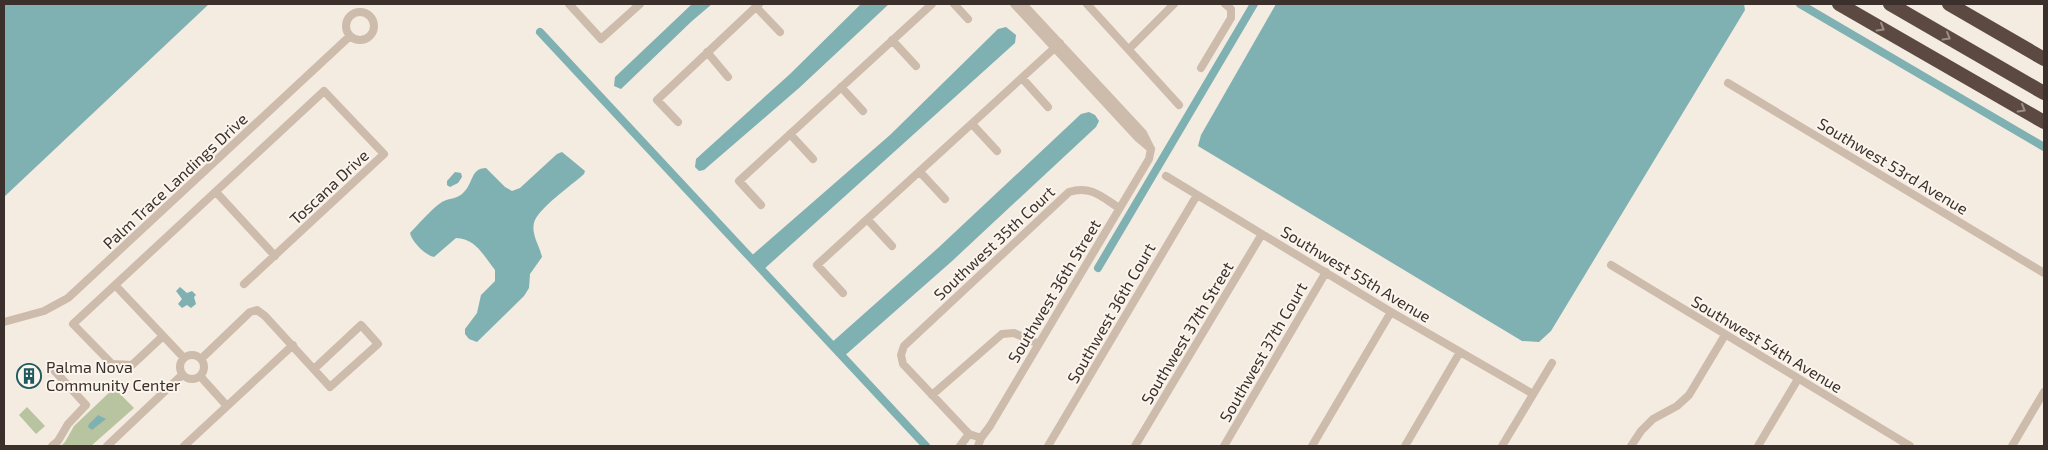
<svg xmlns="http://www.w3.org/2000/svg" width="2048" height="450" font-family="'Exo 2',sans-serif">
<rect width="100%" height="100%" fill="#f4ebe1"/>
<path fill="#b8c4a0" d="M114,388l20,20 -43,38h-30l4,-4 9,-16z
M27,407l18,19 -9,8 -17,-19z"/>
<path fill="#7fb0b2" d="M4,4h205l-205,193z
M692,4h20l-20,17 -71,68 -7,-3 1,-9z
M861,4h28l-90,84 -95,82 -5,1 -4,-4 1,-8 94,-85z
M1276,4h468l1,6 -194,321 -12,11 -17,-1 -324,-195 3,-11z
M1006,27l10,8 -1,8 -252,227 -13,-13 140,-122 108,-106z
M1089,112l6,3 4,6 -3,6 -145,135 -109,96 -12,-14 108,-96 143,-134z
M562,152l23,19 -1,3c-12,11 -47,35 -50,49 -3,11 6,24 8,34l-12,17 -1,14 -5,8 -47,46 -8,-3 -4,-5v-5l12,-16 4,-18 14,-14v-11c-11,-14 -20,-32 -39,-32l-22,19c-9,-2 -22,-15 -24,-24 7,-7 26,-29 34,-32 7,-3 12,-2 18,-7 12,-10 8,-26 24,-26l19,19 7,4 8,-3 37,-34z
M455,172l6,1 1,4 -4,6 -8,4 -3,-2v-4z
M180,287l7,6 5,-2 4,4 -2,2 2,7 -5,4 -4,-3 -5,3 -4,-4 4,-5 -6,-8z
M98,415l8,4 -14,11 -4,-3 1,-3z"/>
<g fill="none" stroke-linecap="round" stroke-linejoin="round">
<path stroke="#7fb0b2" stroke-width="8" d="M1800,4l244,143
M540,32l386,414
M1098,268l156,-264"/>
<path stroke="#cdbbac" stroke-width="8" d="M569,4l32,35 39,-35
M954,4l14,15
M1014,4l124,134 13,11
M1023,4l120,129 7,14
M1087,4l92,101
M756,7l24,25
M346 26a14 14 0 1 1 28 0a14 14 0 1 1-28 0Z
M892,40l24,26
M1129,49l45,-45
M707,52l21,25
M1201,68l30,-50v-9l-6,-5
M1022,78l26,29
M1728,83l316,190
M841,87l22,24
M678,122l-21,-22 102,-96
M972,124l25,27
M790,134l23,25
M920,172l25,27
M1166,176l225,136 142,82
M216,192l59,64
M761,205l-22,-24 193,-177
M868,220l24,26
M1611,265l299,181
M115,285l69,73
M843,293l-26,-28 243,-222
M4,322l40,-11 24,-13 282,-262
M163,336l-31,29 -20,-1 -39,-40 251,-233 60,63 -140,130
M180 367a12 12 0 1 1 24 0a12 12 0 1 1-24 0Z
M201,359l49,-47 7,-2 8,6 65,71 48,-43 -17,-19 -47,44
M51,367l35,38 -18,19 -10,17 -6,5
M200,376l27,30
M932,395l70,-61 12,-1 25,11
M981,438l-12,-4 -66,-70 -2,-9 3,-9 165,-154c22,-7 33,5 50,16
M107,446l75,-71
M184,446l109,-101
M960,446l9,-12
M978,446l3,-8 9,-12 159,-267 2,-10
M1048,446l149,-251
M1135,446l127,-212
M1224,446l102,-174
M1312,446l79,-134
M1405,446l55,-94
M1502,446l50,-83
M1631,446l10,-15 12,-12 24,-13 12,-11 36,-60
M1758,446l40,-67
M2012,446l32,-54"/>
<path stroke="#5c4a42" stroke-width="14" d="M1839,4l205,118
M1890,4l154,89
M1949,4l95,55"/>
</g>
<defs><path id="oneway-chevron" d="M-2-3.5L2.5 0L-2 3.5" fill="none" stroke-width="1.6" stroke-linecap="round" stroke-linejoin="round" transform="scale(1.25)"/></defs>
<g stroke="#9c8e87">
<use href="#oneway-chevron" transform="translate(1881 28) rotate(30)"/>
<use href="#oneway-chevron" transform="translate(1947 37) rotate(30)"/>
<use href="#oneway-chevron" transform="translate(2022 109) rotate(30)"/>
</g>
<defs>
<symbol id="building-ring" viewBox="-11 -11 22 22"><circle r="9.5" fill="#fbf5ee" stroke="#1f5a5e" stroke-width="1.5"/><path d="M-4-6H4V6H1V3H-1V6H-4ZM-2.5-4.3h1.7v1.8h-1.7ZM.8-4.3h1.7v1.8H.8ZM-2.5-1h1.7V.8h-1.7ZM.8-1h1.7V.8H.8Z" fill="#1f5a5e"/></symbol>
</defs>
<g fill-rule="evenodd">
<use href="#building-ring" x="15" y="362" width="28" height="28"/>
</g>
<g text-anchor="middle" stroke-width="4" stroke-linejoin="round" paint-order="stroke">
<g font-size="16" fill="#3b302b" stroke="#fbf5ee">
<text transform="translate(1893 166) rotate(31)" y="6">Southwest 53rd Avenue</text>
<text transform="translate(175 181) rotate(-43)" y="6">Palm Trace Landings Drive</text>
<text transform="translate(329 187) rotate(-43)" y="6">Toscana Drive</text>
<text transform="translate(994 243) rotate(-43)" y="6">Southwest 35th Court</text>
<text transform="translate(1356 274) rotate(31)" y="6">Southwest 55th Avenue</text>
<text transform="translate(1054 291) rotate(-59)" y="6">Southwest 36th Street</text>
<text transform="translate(1111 313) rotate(-60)" y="6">Southwest 36th Court</text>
<text transform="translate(1187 333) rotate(-59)" y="6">Southwest 37th Street</text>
<text transform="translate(1767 344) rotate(31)" y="6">Southwest 54th Avenue</text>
<text transform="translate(1263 352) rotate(-60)" y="6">Southwest 37th Court</text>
</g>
<g font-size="16" fill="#3b302b" stroke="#fbf5ee" text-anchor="start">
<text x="46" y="373">Palma Nova<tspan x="46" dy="18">Community Center</tspan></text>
</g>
</g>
<rect width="2048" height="450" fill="none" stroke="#3b302b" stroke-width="10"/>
</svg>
